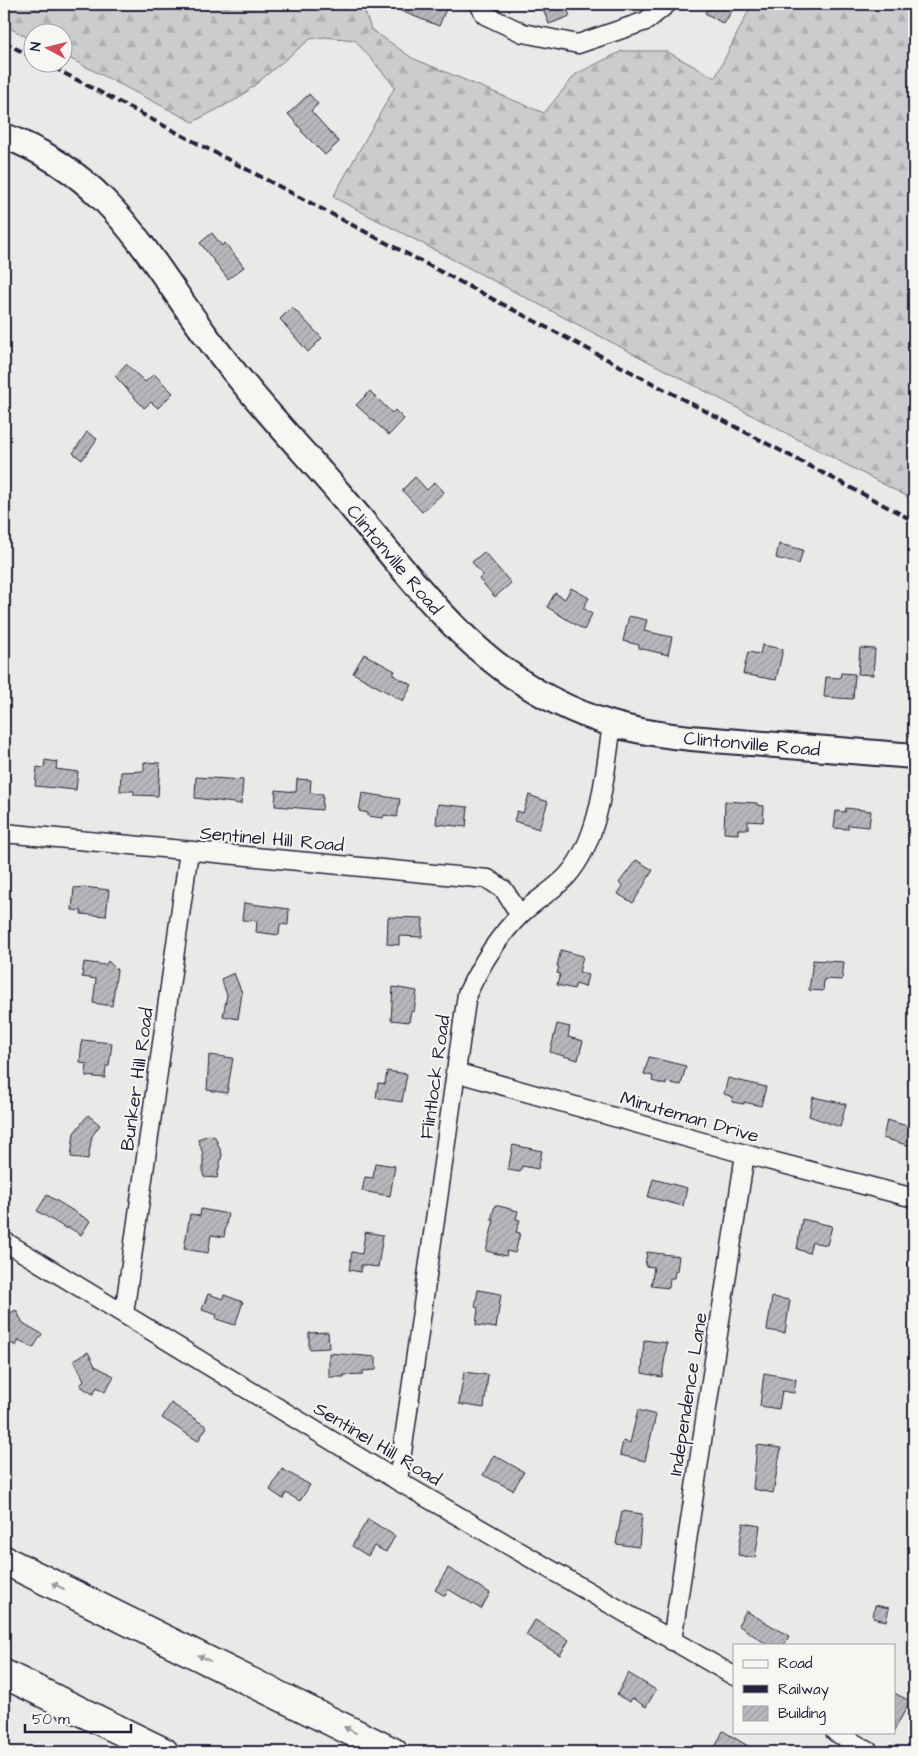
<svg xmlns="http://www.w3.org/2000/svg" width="918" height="1756" font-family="'Architects Daughter',sans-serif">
<defs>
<pattern id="forest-firs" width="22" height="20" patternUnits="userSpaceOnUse" patternTransform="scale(1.25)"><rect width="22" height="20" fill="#ccccce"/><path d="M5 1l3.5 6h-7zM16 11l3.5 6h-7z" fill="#afafb2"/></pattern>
<pattern id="building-hatch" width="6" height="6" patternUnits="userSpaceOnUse" patternTransform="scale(1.25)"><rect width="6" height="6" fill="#b8b8bc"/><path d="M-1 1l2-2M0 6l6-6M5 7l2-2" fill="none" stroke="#9e9ea2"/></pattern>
</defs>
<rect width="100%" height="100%" fill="#e9e9e7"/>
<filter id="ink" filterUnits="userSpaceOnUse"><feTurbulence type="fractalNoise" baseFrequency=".02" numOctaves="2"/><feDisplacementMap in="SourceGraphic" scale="10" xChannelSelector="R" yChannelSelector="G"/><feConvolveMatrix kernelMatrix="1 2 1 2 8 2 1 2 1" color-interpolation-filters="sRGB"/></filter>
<g filter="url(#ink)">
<path fill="url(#forest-firs)" stroke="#777784" d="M4,4h358l9,25 41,29 132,55 32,-39 46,-23h44l49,27 37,-74h162v496l-581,-303 62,-110 -40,-47 -30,-3 -15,2 -71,59 -46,24 -130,-67 -1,-23h-30v8l-28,-15z"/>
<path fill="url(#building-hatch)" stroke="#22223b" d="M383,4h65l-9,22z
M541,4h24l5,12 -21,8z
M710,4h26l-12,20 -19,-11z
M309,94l9,10 -7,7 28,31 -14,13 -24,-24 1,-1 -14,-16z
M212,233l10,13 3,-3 19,24 -16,12 -28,-36z
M292,307l30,31 -14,14 -28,-33z
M126,364l19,18 9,-8 19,19 -15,15 -7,-6 -7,6 -29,-32z
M370,391l22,22 3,-3 9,9 -15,16 -33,-30z
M87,432l10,7 -15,21 -9,-7z
M415,477l12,13 8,-8 9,10 -22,20 -20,-22z
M779,544l24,6 -4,14 -23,-6z
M484,552l27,31 -16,14 -16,-18 4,-4 -11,-13z
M571,588l18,10 -6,10 9,6 -8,16 -37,-23 8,-14 10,6z
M629,616l18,4 -3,11 28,6 -4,18 -29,-7v-3l-16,-4z
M762,645l21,4 -7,31 -33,-6 5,-22 12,2z
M860,648l15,1 -2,26 -15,-1z
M364,654l31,17 -2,4 19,10 -9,16 -50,-28z
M841,673l14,1 -2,25 -29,-2 2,-20 14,1z
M45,760l12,2 -1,7 22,3 -2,18 -41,-4 2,-19 7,1z
M144,762l16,1 -2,33 -24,-1v-4h-14l1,-19 23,-1z
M196,777l47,3 -2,24 -46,-6z
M297,779l14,1 -1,13 13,1 -1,16 -47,-4 1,-16 20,2z
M362,793l38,6 -3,18 -13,-2 -1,3 -15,-2v-3l-9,-2z
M529,795l19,7 -9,27 -25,-8 3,-10 6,2z
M725,801l32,2v2l7,1 -1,16 -15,-1v8h-10v5l-14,-1z
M438,804l30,3 -2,20 -30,-3z
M846,808l25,3 -2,16 -21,-2v4l-14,-1 2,-17 9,1z
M636,860l17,10 -20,33 -15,-9 5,-8 -4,-3z
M84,887l25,3 -3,26 -25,-2 1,-3 -10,-1 2,-22z
M244,903l45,6 -1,16 -8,-1 -1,11 -23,-3 1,-11 -15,-1z
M388,917l35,1 -1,19 -23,-1v9l-12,-1z
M561,950l22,6 -4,16 9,3 -3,12 -9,-3 -2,5 -17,-4 3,-11 -3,-1 2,-6 -2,-1z
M813,960l31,2 -2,18 -18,-1 -1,12 -14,-1z
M108,961l9,9 -5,36 -19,-3 3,-24 -14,-2 2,-15 21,3z
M234,973l8,20 -4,26 -15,-3 4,-21 -6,-16z
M393,987l24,4 -3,21 -3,-1 -2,11 -18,-2z
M557,1024l13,3 -2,10 15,4 -5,19 -28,-8z
M82,1040l30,3 -3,23h-3l-1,12 -19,-2 1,-12 -7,-1z
M209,1055l24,3 -6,35 -20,-3z
M649,1057l37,9 -5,19 -15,-3v3l-14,-4 1,-5 -9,-2z
M387,1071l20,3 -5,28 -26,-4 2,-15 7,1z
M728,1078l38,9 -5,19 -17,-4v2l-12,-2 1,-5 -9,-3z
M813,1097l33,7 -6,23 -31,-11z
M88,1115l12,10 -8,11 -4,23 -17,-2 3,-24z
M887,1120l27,8v19l-31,-9z
M209,1135l6,2 7,17 -5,24 -13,-1 -1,-3v-20l-5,-15z
M513,1145l29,6 -4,18 -16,-3 -2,6 -12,-2z
M375,1163l20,3 -5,30 -28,-5 3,-14 8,1z
M653,1179l34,9 -4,18 -35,-9z
M47,1195l43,26 -9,14 -13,-8 -1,2 -30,-18z
M495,1205l23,6 -2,8 4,1 -4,12 4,1 -5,20 -8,-2 -1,5 -20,-5 8,-31h-3z
M201,1209l27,5 -4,23 -13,-2 -3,18 -24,-4 6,-35 10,2z
M802,1219l30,7 -5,19 -15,-3 -3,11 -12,-4z
M365,1232l18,3 -5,32 -17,-2v7l-12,-2 3,-18 10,2z
M647,1252l32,4 -2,15h-2l-1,7h-4l-1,10 -18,-2 3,-19 -9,-1z
M478,1290l23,4 -5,34 -20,-3 2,-17 -3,-1z
M208,1294l15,5 1,-4 19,7 -8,23 -19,-6 1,-4 -15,-5z
M772,1297l18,3 -5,33 -18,-3z
M16,1310l7,13 19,11 -9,14 -14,-8 -3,6 -12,-7 4,-10 -4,-13z
M328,1332l1,16 -20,1v-16z
M644,1340l23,3 -5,34 -20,-4z
M88,1352l7,14 19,10 -9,16 -8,-5 -4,7 -13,-8 4,-6 -10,-20z
M329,1353l47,4v13l-13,1v3l-19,1v2h-15z
M464,1372l24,3 -4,33 -25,-4z
M764,1373l32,6 -2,14 -12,-2 -3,18 -19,-3z
M171,1403l36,24 -9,14 -36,-23z
M638,1410l18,5 -11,46 -25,-6 3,-14 7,2z
M757,1445l24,3 -8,45 -20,-4z
M494,1455l30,17 -11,18 -30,-15z
M282,1469l28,16 -10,16 -14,-8 -3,6 -13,-9z
M622,1511l20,3 -3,33 -23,-3z
M368,1519l27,17 -9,16 -12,-6 -6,10 -16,-10z
M743,1523l17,3 -5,32 -17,-3z
M448,1568l42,25 -9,16 -33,-20 -3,7 -10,-6z
M875,1605l14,3 -3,13 -13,-3z
M746,1611l43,25 -5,9h-16l-30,-20z
M535,1620l34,20 -9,15 -34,-20z
M628,1673l28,17 -10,17 -14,-9 -2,4 -13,-7z
M894,1693l16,8 -16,30z
M723,1731l35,21h-45z"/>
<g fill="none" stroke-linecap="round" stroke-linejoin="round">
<defs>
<path id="street" d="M479,4l6,11 38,18 55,11 68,-23 21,-17
M4,833l484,46 16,11 16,25
M455,1072l290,82 169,44
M4,1241l394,240 336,195
M124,1314l65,-463
M398,1481l69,-487c14,-30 30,-56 53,-79 14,-14 33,-24 47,-39 34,-38 38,-104 45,-152
M672,1641l73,-487
M835,1732l35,20"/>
<path id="secondary" d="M4,136c103,38 139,113 200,197 41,56 90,108 136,161 82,95 143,192 272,230 45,13 92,15 139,19 54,4 109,9 163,13"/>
<path id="highway" d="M4,1560l389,192
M4,1674l160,78"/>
</defs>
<use href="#street" stroke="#22223b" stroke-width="21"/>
<use href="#secondary" stroke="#22223b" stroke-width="28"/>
<use href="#highway" stroke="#22223b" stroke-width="31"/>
<use href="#street" stroke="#f6f6f2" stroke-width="18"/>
<use href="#secondary" stroke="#f6f6f2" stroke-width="24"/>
<use href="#highway" stroke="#f6f6f2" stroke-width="28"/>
<path stroke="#22223b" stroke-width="4" stroke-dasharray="8 4" stroke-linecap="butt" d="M4,42l28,15
M43,62l871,459"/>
</g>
<defs><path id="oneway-solid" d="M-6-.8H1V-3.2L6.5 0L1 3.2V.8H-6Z" transform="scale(1.25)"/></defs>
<g fill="#9797a0">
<use href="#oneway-solid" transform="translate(58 1586) rotate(-154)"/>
<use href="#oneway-solid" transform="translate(204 1658) rotate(-154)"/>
<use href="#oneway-solid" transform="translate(350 1730) rotate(-153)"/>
</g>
</g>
<g text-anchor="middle" stroke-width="4" stroke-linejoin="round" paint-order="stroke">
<g font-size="19" fill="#22223b" stroke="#f6f6f2">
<text transform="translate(395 559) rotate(50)" y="7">Clintonville Road</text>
<text transform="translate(752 743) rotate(5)" y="7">Clintonville Road</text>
<text transform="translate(272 838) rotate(5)" y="7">Sentinel Hill Road</text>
<text transform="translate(434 1077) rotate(-82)" y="7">Flintlock Road</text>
<text transform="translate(136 1079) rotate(-82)" y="7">Bunker Hill Road</text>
<text transform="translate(690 1116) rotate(16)" y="7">Minuteman Drive</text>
<text transform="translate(687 1394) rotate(-81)" y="7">Independence Lane</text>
<text transform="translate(378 1443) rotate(31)" y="7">Sentinel Hill Road</text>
</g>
</g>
<rect width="918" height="1756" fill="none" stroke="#f6f6f2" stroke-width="20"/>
<rect x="10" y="10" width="898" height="1736" fill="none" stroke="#22223b" stroke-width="2" filter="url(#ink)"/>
<rect x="733" y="1644" width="162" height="90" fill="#f6f6f2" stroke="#a1a1a9"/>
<rect x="743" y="1660" width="25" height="8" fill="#f6f6f2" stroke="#a1a1a9"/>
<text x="778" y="1668" font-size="15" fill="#22223b">Road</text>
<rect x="743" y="1685" width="25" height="8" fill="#22223b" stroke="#a1a1a9"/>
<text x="778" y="1694" font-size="15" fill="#22223b">Railway</text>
<rect x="743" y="1706" width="25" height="15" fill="url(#building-hatch)" stroke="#a1a1a9"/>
<text x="778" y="1718" font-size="15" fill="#22223b">Building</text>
<g transform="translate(48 48) rotate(277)"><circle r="24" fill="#f6f6f2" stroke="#a1a1a9"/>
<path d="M0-4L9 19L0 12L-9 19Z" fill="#d1495b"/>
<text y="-8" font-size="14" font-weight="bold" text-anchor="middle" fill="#22223b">N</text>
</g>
<path d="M25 1724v8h106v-8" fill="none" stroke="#22223b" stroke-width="2.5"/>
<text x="32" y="1724" font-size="15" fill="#22223b" stroke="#f6f6f2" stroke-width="4" paint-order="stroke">50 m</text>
</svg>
